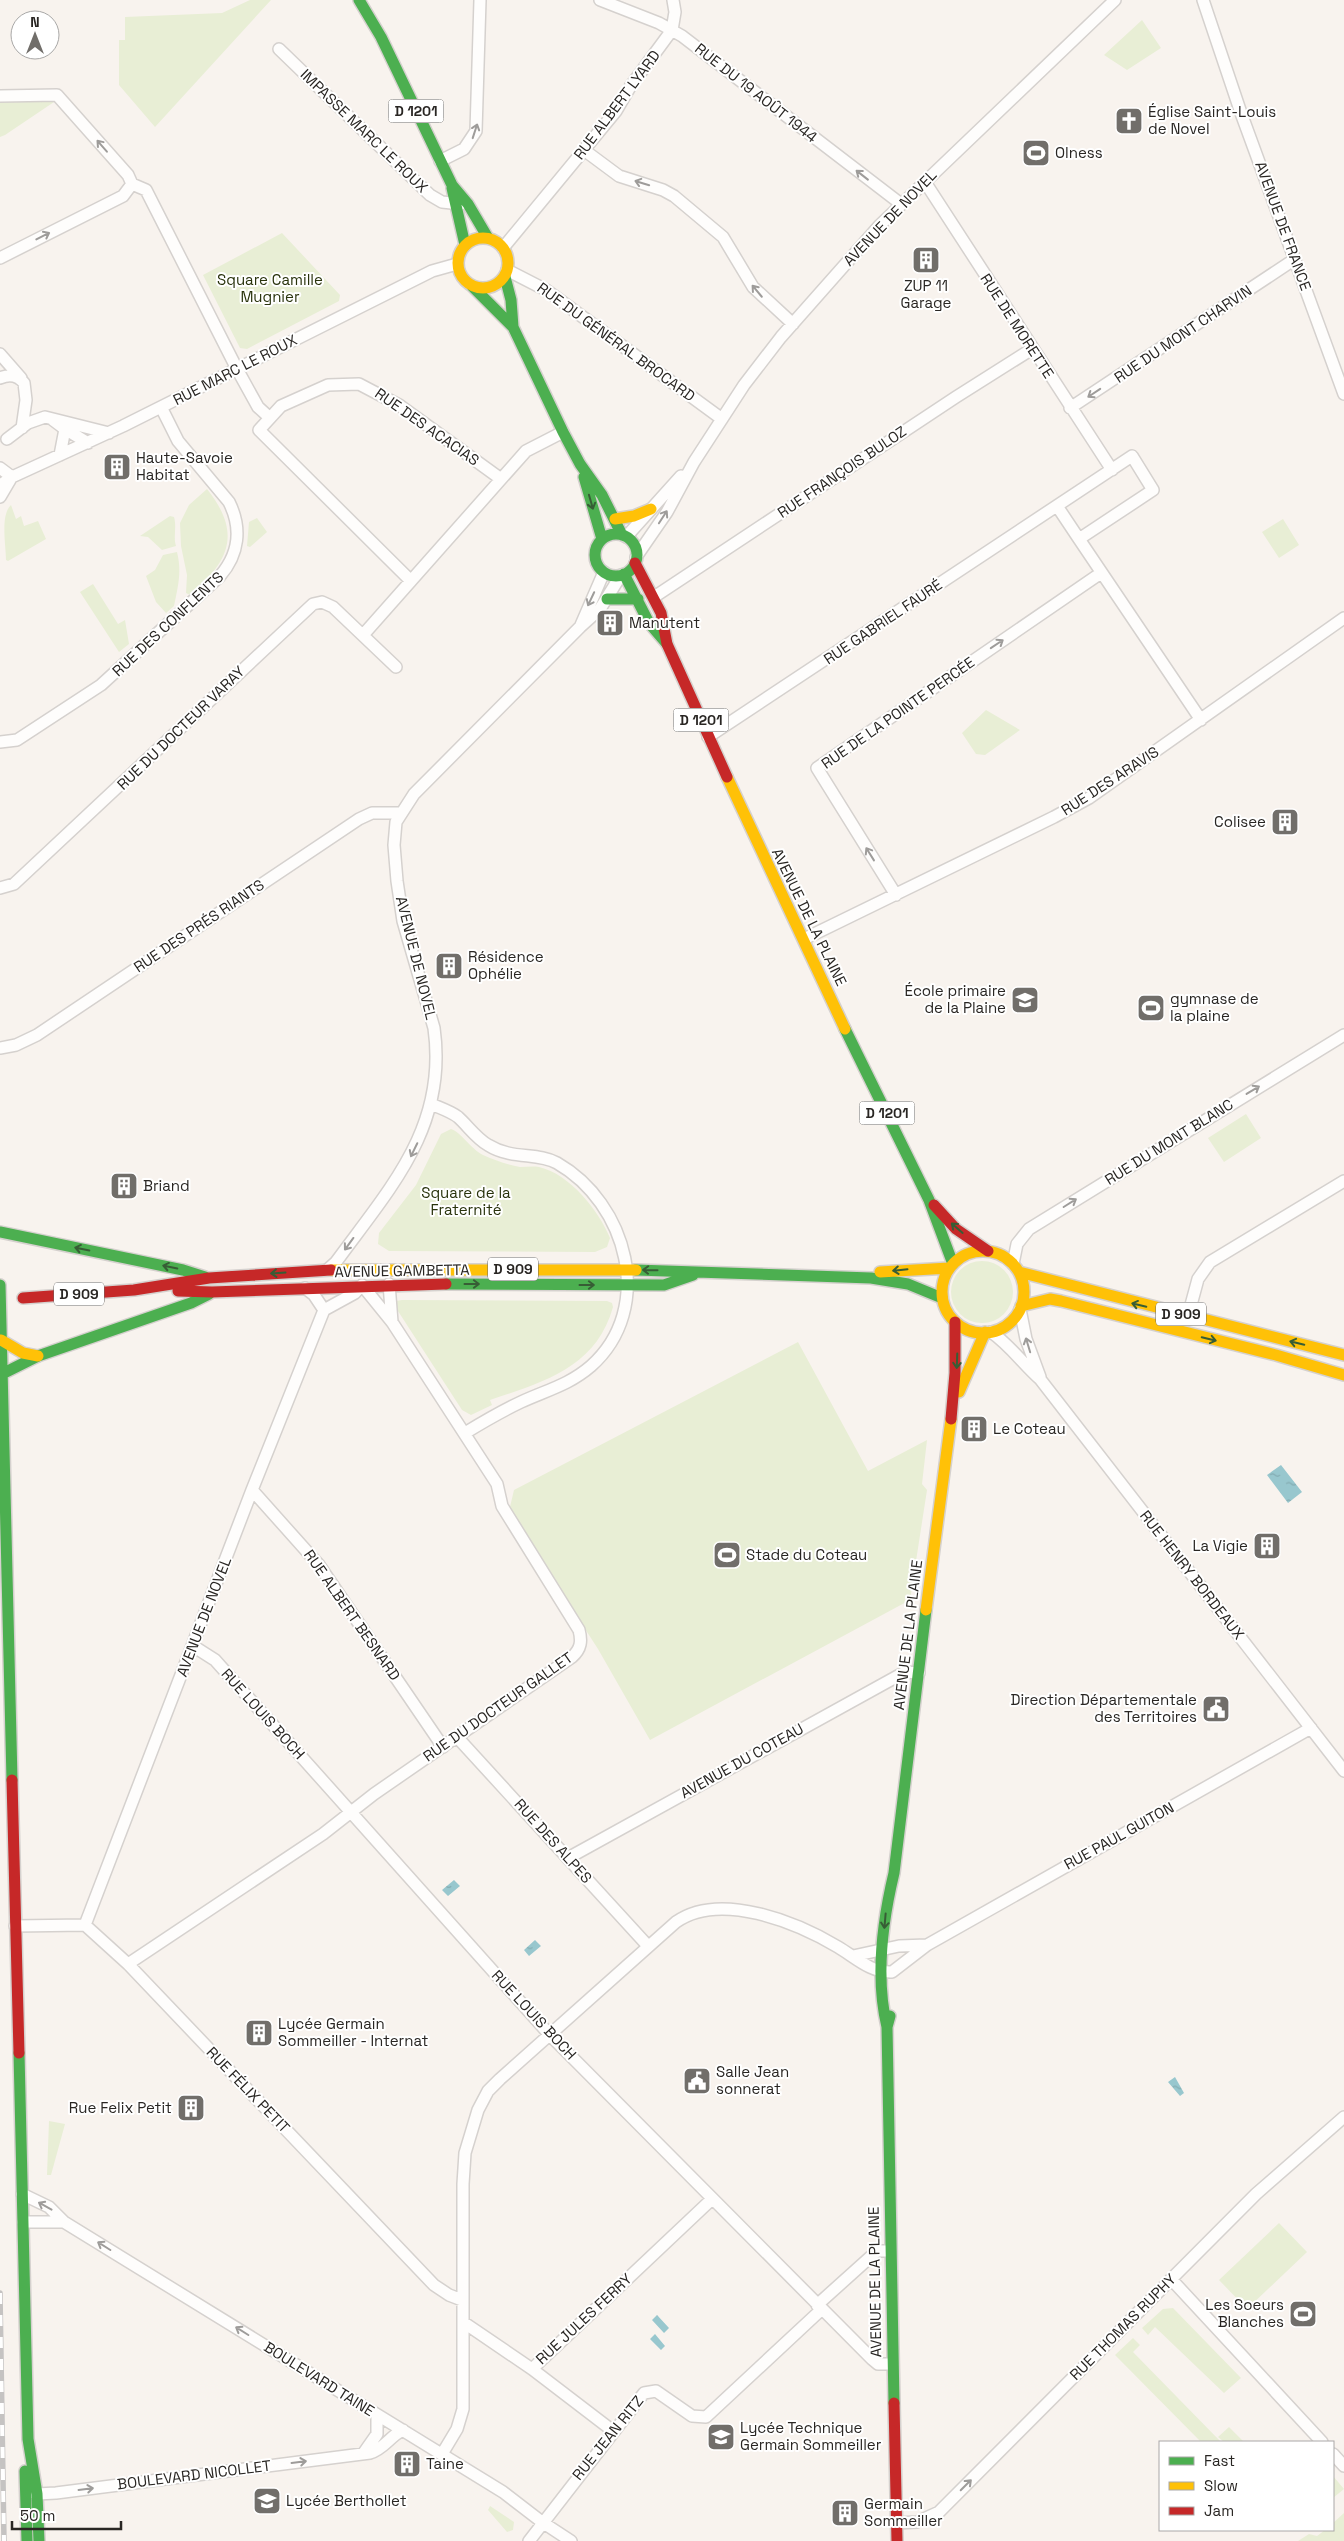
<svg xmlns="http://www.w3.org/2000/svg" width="1344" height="2541" font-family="'Space Grotesk',sans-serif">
<defs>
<pattern id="water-ripples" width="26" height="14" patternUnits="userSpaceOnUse" patternTransform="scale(1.25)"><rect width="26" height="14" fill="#98c7ce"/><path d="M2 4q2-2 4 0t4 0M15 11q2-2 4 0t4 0" fill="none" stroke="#83abb1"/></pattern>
</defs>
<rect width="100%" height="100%" fill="#f8f3ee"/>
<path fill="#e8eed5" d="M250,0h21l-116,127 -36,-42v-45h6v-23l97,-4z
M1142,20l19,28 -34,22 -23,-15z
M57,100l-52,35 -5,2v-36z
M282,233l58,62 -1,6 -92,48 -7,-1 -37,-73z
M207,489c35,44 23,72 -17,106l-4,-2 1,-18 -6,-29 -1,-23 9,-18z
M11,505l5,14 5,-3 3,10 14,-5 8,18 -38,22 -2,-1c0,-14 -6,-45 5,-55z
M170,516l4,1c3,10 -1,20 2,29l-14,4 -14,-13 -8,-1z
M257,518l10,14 -17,15 -3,-1 2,-24z
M1283,519l16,26 -20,13 -17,-26z
M177,552c5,20 1,34 -3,54l-8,7 -10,-11 -10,-26 9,-6 8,-15z
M93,584l25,40 7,-4 4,24 -10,8 -39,-60z
M986,710l34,20 -35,25 -9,-1 -14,-21z
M1246,1114l15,24 -37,24 -16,-24z
M451,1129c10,3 20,20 32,26 11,5 25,10 37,12 6,0 13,-1 19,0 31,7 60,44 71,71l-3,9 -12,5 -206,-1 -11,-7 1,-11 37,-48 25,-51z
M951 1292a31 31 0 1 1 62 0a31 31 0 1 1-62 0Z
M402,1300l205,1 5,2 1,4c-17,61 -70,75 -123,93l2,5 -21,10 -9,-5 -66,-102v-7z
M798,1342l70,129 59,-31 -5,44 5,6 -17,110 -260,140 -52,-91 -89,-138 5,-21z
M49,2121l16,3 -14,51h-4z
M1279,2223l28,29 -60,57 -28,-29z
M1173,2308l68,70 -17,15 -69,-66 -7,8 -6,-7 21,-19z
M1133,2338l7,7 -7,7 88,90h-20l-86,-87z
M1229,2427l15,15h-20l-6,-5z
M1333,2476l11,13 -11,9z
M490,2506l24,16 -1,8 -6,2 -19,-22z
M1344,2513v28h-46l11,-7 8,2 8,-6h8v-7z"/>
<path fill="url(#water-ripples)" d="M1281,1465l21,27 -14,11 -21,-28z
M454,1880l6,6 -12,10 -6,-6z
M535,1940l6,6 -12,10 -5,-6z
M1175,2077l9,16 -4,3 -12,-14z
M657,2315l12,13 -5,5 -12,-13z
M655,2334l10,12 -4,4 -11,-11z"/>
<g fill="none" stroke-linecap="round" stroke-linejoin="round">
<defs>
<path id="street" d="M600,0l59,23 23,13 219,168
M1203,0l38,113 103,281
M279,49l151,146 12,7 19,2
M0,96l57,-1 71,80 4,9 14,6 91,179 21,38 12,11 -11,12 152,151
M584,150l35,26 44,14 11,6 49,41 30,50 40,37
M440,161l24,-12 12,-18 4,-131
M925,182l187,288
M503,248l113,-137 14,-24 42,-57 3,-18 -2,-12
M0,258l123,-62 9,-12
M507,270l39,20 176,129
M0,354l21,24
M0,378c9,-4 18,-3 24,5l2,17 -4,28
M1070,408l225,-149
M270,418l11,-12 47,-21 31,-1 40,21 102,74
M53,420l12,9 -5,26
M65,429l23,14
M7,439l21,-16 17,-6 64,16
M0,468l12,9
M0,485l12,-8 111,-51 309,-155 25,-7
M0,497l10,-17
M626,537l55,-61
M1079,539l122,181
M636,557l31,-45 27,-50 50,-77 37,-48 99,-112 235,-225
M654,597l302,-200 76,-48
M581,625l23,-53
M363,635l163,-184 37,-19
M708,737l424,-281 21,34 -74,49 -22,-33
M0,742l17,-2 84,-55 119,-109c19,-22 22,-48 9,-74l-51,-61 -17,-34
M0,888l14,-4 299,-280 9,-2 11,5 63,60
M896,895l-79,-127 284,-195
M804,939l250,-122 35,-19 255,-180
M0,1048l16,-3 21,-10 322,-216 13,-6h28
M431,1104c9,4 19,7 27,13 10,9 18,21 30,28 24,15 49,7 69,18 70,40 99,145 34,203 -22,19 -44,24 -70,36 -19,9 -38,20 -56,31
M1013,1264l4,-20 12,-15 315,-194
M327,1270l9,-8c54,-74 112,-135 98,-234l-31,-107 -6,-40 -3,-36 2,-23 18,-28 166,-167 20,-18 21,-34
M389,1284l3,38
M305,1288l9,7 10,15
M1020,1309l6,30 14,38
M1188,1316l10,-37 12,-17 134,-81
M991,1332c19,13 32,32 49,47l304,392
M252,1490l67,75 124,182
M193,1646l22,14 334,374 323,325 6,5h14
M457,1737l191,209
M568,1858l337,-186 14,1
M85,1925l167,-435 72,-180 31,-17 7,-8 30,37 105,162 5,22 77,124c3,11 2,19 -7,27l-198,137 -51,40 -195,130
M15,1926l70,-1 43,39 306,321 15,10 13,5
M853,1956l46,-10 28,-1
M22,2194l27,13 15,15 439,270 39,30 29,19
M23,2222h41
M1171,2279l151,163
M817,2305l60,-54h13
M463,2322l69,47 81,62
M532,2369l180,-170
M363,2454l14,-20v-19
M442,2454l15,-25 6,-20v-225l2,-31 13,-43 10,-19 12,-12 176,-157c44,-31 120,0 162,25 17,10 33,26 54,25l35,-27 384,-217
M1333,2454l11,12
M31,2492l6,2 19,-1 314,-40c14,-4 20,-17 33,-23
M896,2523l21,-1 22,-10 317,-318 88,-77
M529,2541l115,-148 12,-2 36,25 14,1 116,-108"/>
<path id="fast" d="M359,0l22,37 71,148 16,19 20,34
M452,188l13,57
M505,277l6,23 2,27 50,105 17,32 22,31 20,40
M472,286l41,41
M584,477l18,62
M595 555a21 21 0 1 1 42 0a21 21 0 1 1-42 0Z
M624,574l25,49 18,21
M607,599h31
M845,1029l84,171 24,64
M0,1232l183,38 22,7
M636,1270l235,8 37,6 34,14
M446,1284l218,1 29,-10
M0,1285l12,495
M2,1374l36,-18 153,-53 18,-9
M890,2016l-3,11 7,376
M887,2027c-12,-50 -5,-104 7,-154l32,-263
M19,2053l9,386 9,55 2,47
M25,2471l2,70"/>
<path id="slow" d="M458 263a25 25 0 1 1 50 0a25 25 0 1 1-50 0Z
M615,519l19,-3 17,-7
M727,777l118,252
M942 1292a41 41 0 1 1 82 0a41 41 0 1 1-82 0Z
M331,1270h305
M880,1272l69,-4
M1019,1272l325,83
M1021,1306l29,-7 11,2 215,54 68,20
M1,1340l22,13 15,3
M959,1392l26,-60
M926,1610l25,-191"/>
<path id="jam" d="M635,563l26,50 6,31 60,133
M934,1205l22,24 32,22
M178,1291l34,1 234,-8
M23,1298l111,-8 75,-12 122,-8
M951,1419l4,-46v-51
M12,1780l7,273
M894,2403l3,138"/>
</defs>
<use href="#street" stroke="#d5d1ce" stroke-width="14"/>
<use href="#fast" stroke="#d5d1ce" stroke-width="14"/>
<use href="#slow" stroke="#d5d1ce" stroke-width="14"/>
<use href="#jam" stroke="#d5d1ce" stroke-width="14"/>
<use href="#street" stroke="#fefdfc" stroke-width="11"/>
<use href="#fast" stroke="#4caf50" stroke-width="11"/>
<use href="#slow" stroke="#ffc107" stroke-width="11"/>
<use href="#jam" stroke="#c62828" stroke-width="11"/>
<defs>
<path id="rail" d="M0,2293l4,248"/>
</defs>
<use href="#rail" stroke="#c5c3c2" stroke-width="5.5"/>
<use href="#rail" stroke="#fff" stroke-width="4" stroke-dasharray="11" stroke-linecap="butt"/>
</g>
<defs><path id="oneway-shaft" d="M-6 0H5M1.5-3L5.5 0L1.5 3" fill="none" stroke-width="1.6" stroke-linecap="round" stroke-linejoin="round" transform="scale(1.25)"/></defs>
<g stroke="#9e9c9a">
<use href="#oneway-shaft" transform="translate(475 131) rotate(-72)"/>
<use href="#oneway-shaft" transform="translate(102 146) rotate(-131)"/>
<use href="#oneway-shaft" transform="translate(862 175) rotate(-142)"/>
<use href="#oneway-shaft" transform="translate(642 183) rotate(-163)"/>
<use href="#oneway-shaft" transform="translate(43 236) rotate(-27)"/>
<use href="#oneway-shaft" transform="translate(757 291) rotate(-130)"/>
<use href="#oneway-shaft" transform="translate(1094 393) rotate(146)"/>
<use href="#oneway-shaft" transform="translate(663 517) rotate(-57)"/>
<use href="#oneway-shaft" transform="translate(591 599) rotate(115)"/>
<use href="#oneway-shaft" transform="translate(997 644) rotate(-34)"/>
<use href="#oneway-shaft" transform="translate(870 854) rotate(-122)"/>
<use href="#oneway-shaft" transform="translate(1253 1090) rotate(-31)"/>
<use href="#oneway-shaft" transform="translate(414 1150) rotate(116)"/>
<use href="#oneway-shaft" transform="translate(1070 1203) rotate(-32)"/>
<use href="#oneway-shaft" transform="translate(349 1244) rotate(126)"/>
<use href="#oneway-shaft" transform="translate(1028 1345) rotate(-107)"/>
<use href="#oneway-shaft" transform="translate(45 2206) rotate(-151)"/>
<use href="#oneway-shaft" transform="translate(104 2246) rotate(-148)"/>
<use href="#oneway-shaft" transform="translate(242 2331) rotate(-148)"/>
<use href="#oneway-shaft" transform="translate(299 2462) rotate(-7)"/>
<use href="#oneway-shaft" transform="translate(966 2485) rotate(-45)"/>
<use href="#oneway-shaft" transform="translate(86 2489) rotate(-7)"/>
</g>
<g stroke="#375d35">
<use href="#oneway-shaft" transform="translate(591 502) rotate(74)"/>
<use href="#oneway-shaft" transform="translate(957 1228) rotate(-139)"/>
<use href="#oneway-shaft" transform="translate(82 1249) rotate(-168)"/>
<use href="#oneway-shaft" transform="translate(170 1267) rotate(-168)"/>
<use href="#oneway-shaft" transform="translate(650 1270) rotate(-179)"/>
<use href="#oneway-shaft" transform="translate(900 1270) rotate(174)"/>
<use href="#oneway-shaft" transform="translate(278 1273) rotate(176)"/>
<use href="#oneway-shaft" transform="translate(472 1284)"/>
<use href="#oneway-shaft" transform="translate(587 1285)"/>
<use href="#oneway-shaft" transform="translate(1139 1305) rotate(-167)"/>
<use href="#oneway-shaft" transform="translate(1209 1339) rotate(14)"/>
<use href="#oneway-shaft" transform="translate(1297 1343) rotate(-166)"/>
<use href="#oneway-shaft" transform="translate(957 1361) rotate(92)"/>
<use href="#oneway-shaft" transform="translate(885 1921) rotate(95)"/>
</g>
<defs>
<symbol id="church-square" viewBox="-11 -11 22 22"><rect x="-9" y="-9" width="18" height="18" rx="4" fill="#716e6a" stroke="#fff"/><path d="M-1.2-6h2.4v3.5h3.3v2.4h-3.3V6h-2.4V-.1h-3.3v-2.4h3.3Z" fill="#fff"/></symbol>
<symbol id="stadium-square" viewBox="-11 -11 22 22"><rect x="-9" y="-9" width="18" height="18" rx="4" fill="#716e6a" stroke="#fff"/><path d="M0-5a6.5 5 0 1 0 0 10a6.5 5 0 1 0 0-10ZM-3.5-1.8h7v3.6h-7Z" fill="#fff"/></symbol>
<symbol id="building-square" viewBox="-11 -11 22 22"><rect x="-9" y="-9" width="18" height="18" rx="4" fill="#716e6a" stroke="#fff"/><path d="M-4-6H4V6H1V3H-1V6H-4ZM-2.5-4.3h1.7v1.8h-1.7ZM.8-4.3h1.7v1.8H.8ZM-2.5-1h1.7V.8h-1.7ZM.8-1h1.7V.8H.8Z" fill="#fff"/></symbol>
<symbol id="school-square" viewBox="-11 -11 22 22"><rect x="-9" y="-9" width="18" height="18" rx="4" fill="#716e6a" stroke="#fff"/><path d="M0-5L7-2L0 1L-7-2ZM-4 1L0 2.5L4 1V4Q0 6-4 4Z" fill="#fff"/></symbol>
<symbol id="civic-square" viewBox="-11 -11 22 22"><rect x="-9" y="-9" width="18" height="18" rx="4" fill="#716e6a" stroke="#fff"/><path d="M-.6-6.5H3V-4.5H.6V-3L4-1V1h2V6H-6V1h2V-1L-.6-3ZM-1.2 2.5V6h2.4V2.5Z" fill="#fff"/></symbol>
</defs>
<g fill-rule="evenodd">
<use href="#church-square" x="1113" y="105" width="32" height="32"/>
<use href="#stadium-square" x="1020" y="137" width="32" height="32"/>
<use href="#building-square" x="910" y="244" width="32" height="32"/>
<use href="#building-square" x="101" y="451" width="32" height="32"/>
<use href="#building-square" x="594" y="607" width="32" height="32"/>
<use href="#building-square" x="1269" y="806" width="32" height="32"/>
<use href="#building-square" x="433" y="950" width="32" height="32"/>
<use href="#school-square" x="1009" y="984" width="32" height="32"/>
<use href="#stadium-square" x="1135" y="992" width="32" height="32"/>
<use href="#building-square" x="108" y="1170" width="32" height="32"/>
<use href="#building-square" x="958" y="1413" width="32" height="32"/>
<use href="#building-square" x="1251" y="1530" width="32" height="32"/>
<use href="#stadium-square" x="711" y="1539" width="32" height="32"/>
<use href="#civic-square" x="1200" y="1693" width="32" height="32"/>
<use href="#building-square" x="243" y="2017" width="32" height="32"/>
<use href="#civic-square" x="681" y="2065" width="32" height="32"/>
<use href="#building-square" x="175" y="2092" width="32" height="32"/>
<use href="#stadium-square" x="1287" y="2298" width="32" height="32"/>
<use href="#school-square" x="705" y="2421" width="32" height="32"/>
<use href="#building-square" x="391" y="2448" width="32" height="32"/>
<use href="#school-square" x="251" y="2485" width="32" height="32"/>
<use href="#building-square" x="829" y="2497" width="32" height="32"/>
</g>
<g text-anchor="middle" stroke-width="4" stroke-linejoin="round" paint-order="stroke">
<g fill="#fff" stroke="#696765" stroke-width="1">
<rect x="388.5" y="99.5" width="55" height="23" rx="4"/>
<rect x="673.5" y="708.5" width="55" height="23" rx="4"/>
<rect x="859.5" y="1101.5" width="55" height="23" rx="4"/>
<rect x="488" y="1257.5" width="50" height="23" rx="4"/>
<rect x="54" y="1282.5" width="50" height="23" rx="4"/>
<rect x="1156" y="1302.5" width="50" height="23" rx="4"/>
</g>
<g font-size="14" font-weight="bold" fill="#292623">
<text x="416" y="116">D 1201</text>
<text x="701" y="725">D 1201</text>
<text x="887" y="1118">D 1201</text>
<text x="513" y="1274">D 909</text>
<text x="79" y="1299">D 909</text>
<text x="1181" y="1319">D 909</text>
</g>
<g font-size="15" fill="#292623" stroke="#fff">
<text transform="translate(756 93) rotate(38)" y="5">RUE DU 19 AOÛT 1944</text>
<text transform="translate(617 105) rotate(-53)" y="5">RUE ALBERT LYARD</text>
<text transform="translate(364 131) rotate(44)" y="5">IMPASSE MARC LE ROUX</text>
<text transform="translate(890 218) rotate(-46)" y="5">AVENUE DE NOVEL</text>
<text transform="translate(1283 226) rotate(70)" y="5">AVENUE DE FRANCE</text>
<text transform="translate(1017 326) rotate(57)" y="5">RUE DE MORETTE</text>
<text transform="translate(1183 334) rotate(-34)" y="5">RUE DU MONT CHARVIN</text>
<text transform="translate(616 342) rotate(36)" y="5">RUE DU GÉNÉRAL BROCARD</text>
<text transform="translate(235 370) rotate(-27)" y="5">RUE MARC LE ROUX</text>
<text transform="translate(427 427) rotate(35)" y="5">RUE DES ACACIAS</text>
<text transform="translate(842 472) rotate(-34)" y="5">RUE FRANÇOIS BULOZ</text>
<text transform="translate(883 622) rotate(-34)" y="5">RUE GABRIEL FAURÉ</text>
<text transform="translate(168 624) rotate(-43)" y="5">RUE DES CONFLENTS</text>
<text transform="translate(898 713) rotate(-35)" y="5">RUE DE LA POINTE PERCÉE</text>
<text transform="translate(181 728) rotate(-44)" y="5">RUE DU DOCTEUR VARAY</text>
<text transform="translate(1110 781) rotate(-33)" y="5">RUE DES ARAVIS</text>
<text transform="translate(809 917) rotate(64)" y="5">AVENUE DE LA PLAINE</text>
<text transform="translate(199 926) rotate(-34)" y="5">RUE DES PRÉS RIANTS</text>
<text transform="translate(416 958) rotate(76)" y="5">AVENUE DE NOVEL</text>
<text transform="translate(1169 1142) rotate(-32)" y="5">RUE DU MONT BLANC</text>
<text transform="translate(402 1271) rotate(-1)" y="5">AVENUE GAMBETTA</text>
<text transform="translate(1192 1575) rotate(52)" y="5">RUE HENRY BORDEAUX</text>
<text transform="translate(352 1615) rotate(55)" y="5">RUE ALBERT BESNARD</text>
<text transform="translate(204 1617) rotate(-69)" y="5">AVENUE DE NOVEL</text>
<text transform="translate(908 1635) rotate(-83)" y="5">AVENUE DE LA PLAINE</text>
<text transform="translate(498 1707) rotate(-35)" y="5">RUE DU DOCTEUR GALLET</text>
<text transform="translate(263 1714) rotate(48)" y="5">RUE LOUIS BOCH</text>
<text transform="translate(742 1761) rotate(-29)" y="5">AVENUE DU COTEAU</text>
<text transform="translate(1119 1836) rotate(-29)" y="5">RUE PAUL GUITON</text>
<text transform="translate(553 1841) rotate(48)" y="5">RUE DES ALPES</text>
<text transform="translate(534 2015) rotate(47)" y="5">RUE LOUIS BOCH</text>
<text transform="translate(248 2090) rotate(46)" y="5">RUE FÉLIX PETIT</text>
<text transform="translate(875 2282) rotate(-91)" y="5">AVENUE DE LA PLAINE</text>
<text transform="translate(584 2319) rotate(-43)" y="5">RUE JULES FERRY</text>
<text transform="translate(1123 2327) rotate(-45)" y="5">RUE THOMAS RUPHY</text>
<text transform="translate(319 2379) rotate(32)" y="5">BOULEVARD TAINE</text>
<text transform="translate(608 2438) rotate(-51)" y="5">RUE JEAN RITZ</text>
<text transform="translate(194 2475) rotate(-7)" y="5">BOULEVARD NICOLLET</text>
</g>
<g font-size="15" fill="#292623" stroke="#fff" text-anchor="start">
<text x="1148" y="117">Église Saint-Louis<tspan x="1148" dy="17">de Novel</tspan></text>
<text x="1055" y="158">Olness</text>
<text x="926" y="291" text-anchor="middle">ZUP 11<tspan x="926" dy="17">Garage</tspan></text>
<text x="136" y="463">Haute-Savoie<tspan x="136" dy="17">Habitat</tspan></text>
<text x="629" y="628">Manutent</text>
<text x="1266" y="827" text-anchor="end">Colisee</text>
<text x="468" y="962">Résidence<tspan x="468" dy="17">Ophélie</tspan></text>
<text x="1006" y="996" text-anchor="end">École primaire<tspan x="1006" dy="17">de la Plaine</tspan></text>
<text x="1170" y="1004">gymnase de<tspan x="1170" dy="17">la plaine</tspan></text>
<text x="143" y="1191">Briand</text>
<text x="993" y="1434">Le Coteau</text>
<text x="1248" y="1551" text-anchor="end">La Vigie</text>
<text x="746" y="1560">Stade du Coteau</text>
<text x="1197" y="1705" text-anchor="end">Direction Départementale<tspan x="1197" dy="17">des Territoires</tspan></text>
<text x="278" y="2029">Lycée Germain<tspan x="278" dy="17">Sommeiller - Internat</tspan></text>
<text x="716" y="2077">Salle Jean<tspan x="716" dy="17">sonnerat</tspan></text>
<text x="172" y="2113" text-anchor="end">Rue Felix Petit</text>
<text x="1284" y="2310" text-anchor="end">Les Soeurs<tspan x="1284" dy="17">Blanches</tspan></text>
<text x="740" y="2433">Lycée Technique<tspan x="740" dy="17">Germain Sommeiller</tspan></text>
<text x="426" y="2469">Taine</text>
<text x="286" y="2506">Lycée Berthollet</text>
<text x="864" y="2509">Germain<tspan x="864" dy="17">Sommeiller</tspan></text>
</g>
<g font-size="15" fill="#29330c" stroke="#fff">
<text x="270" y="285">Square Camille<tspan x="270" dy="17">Mugnier</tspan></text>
<text x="466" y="1198">Square de la<tspan x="466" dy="17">Fraternité</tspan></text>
</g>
</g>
<rect x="1159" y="2441" width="175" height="90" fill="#ffffff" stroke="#a9a8a7"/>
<rect x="1169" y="2457" width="25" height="8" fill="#4caf50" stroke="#a9a8a7"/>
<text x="1204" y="2466" font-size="15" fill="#292623">Fast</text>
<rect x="1169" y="2482" width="25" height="8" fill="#ffc107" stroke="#a9a8a7"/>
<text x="1204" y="2491" font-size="15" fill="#292623">Slow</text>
<rect x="1169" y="2507" width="25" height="8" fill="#c62828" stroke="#a9a8a7"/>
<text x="1204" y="2516" font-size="15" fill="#292623">Jam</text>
<g transform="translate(35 35)"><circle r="24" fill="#ffffff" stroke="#a9a8a7"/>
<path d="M0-4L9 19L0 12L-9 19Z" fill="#716e6a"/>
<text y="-8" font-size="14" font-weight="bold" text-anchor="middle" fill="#292623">N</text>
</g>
<path d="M12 2521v8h109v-8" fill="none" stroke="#292623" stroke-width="2.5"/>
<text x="20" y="2521" font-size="15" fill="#292623" stroke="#ffffff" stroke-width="4" paint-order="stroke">50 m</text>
</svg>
